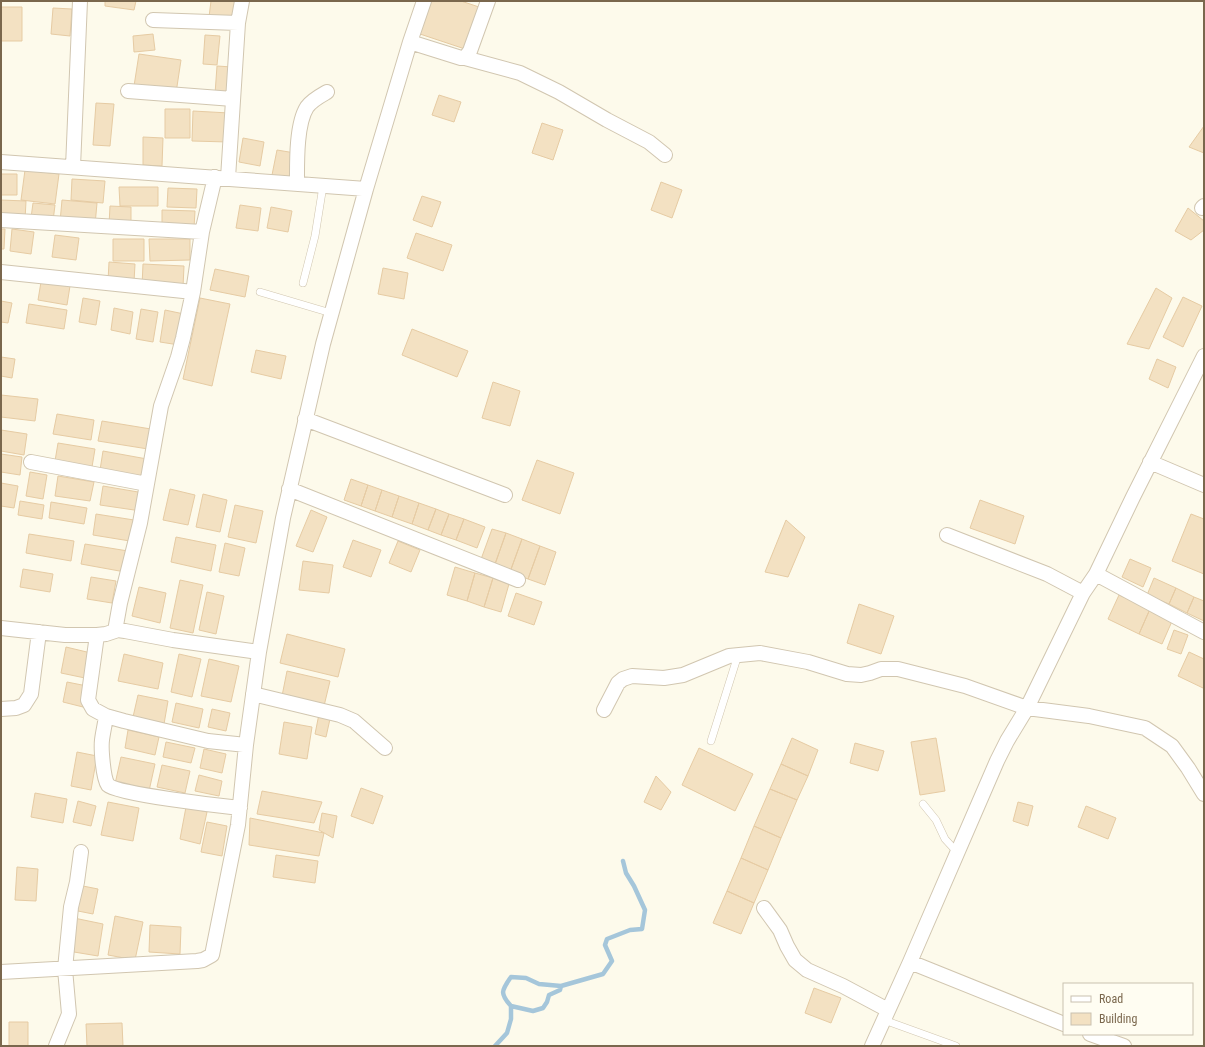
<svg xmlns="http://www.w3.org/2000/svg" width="1205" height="1047" font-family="'Roboto Condensed',sans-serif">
<rect width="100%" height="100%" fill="#fdfaeb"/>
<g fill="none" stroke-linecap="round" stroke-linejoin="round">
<path stroke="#a5c6da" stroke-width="4.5" d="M511,1006l22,5 10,-3 4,-6 2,-7 11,-5 1,-4
M495,1046l12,-13 4,-14v-13c-12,-13 -9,-16 0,-29l15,1 13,6 22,2 42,-12 9,-13 -7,-16 2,-6 23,-9 12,-1 3,-19 -11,-24 -8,-13 -3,-12"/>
</g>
<path fill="#f3e1c2" stroke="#e6cba3" d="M105,1h31l-2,9 -29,-4z
M211,1h26l-3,19 -25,-3z
M427,1h34l21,7 -14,42 -51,-17z
M1,7h21v34h-21z
M53,8l19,1 -2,27 -19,-2z
M153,34l2,16 -21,2 -1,-16z
M205,35l15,1 -3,29 -14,-1z
M139,54l42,6 -5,33 -42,-7z
M217,66l15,1 -2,28 -15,-1z
M439,95l22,7 -7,20 -22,-7z
M96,103l18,1 -4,42 -17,-1z
M165,109h25v29h-25z
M193,111l36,2 -1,29 -36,-1z
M542,123l21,7 -10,30 -21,-7z
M1204,126v27l-15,-6z
M143,137l20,1 -1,28 -19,-1z
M243,138l21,4 -4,24 -21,-4z
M277,150l18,3 -4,25 -19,-3z
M25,170l34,4 -4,30 -34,-4z
M1,174h16v21h-16z
M72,179l33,2 -2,22 -32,-3z
M661,182l21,8 -10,28 -21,-8z
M119,187h39v19h-38z
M168,188l29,1 -1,19 -29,-1z
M422,196l19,6 -9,25 -19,-7z
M1,200l25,1 -1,19 -24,-2z
M62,200l35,3 -2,22 -35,-3z
M33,203l22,2 -2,16 -22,-3z
M240,205l21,3 -3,23 -22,-3z
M110,206l21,1v18h-22z
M271,207l21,4 -4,21 -21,-4z
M1188,208l16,13v9l-13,10 -16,-9z
M162,210l33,1 -1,17h-32z
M1,229h4l-1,20h-3z
M12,229l22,3 -3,22 -21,-3z
M416,233l36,12 -9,26 -36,-13z
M55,235l24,3 -3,22 -24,-3z
M113,239h31v22h-31z
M149,239h41v21l-40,1z
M109,262l26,2 -1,18 -26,-1z
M143,264l41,2 -1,21 -41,-1z
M383,268l25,5 -4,26 -26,-5z
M215,269l34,7 -4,21 -35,-7z
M41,282l29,4 -3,19 -29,-5z
M1156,288l16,10 -23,51 -22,-5z
M1183,297l19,9 -19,41 -20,-10z
M83,298l17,3 -4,24 -17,-3z
M200,298l30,6 -18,82 -29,-7z
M1,301l11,2 -4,20 -7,-1z
M29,304l38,6 -3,19 -38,-6z
M114,308l19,4 -3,22 -19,-4z
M141,309l17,3 -5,30 -17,-3z
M165,310l19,4 -5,31 -19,-3z
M412,329l56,22 -11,26 -55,-22z
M256,350l30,6 -5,23 -30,-7z
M1,357l14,2 -3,19 -11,-2z
M1157,359l19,8 -8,21 -19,-9z
M493,382l27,9 -10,35 -28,-8z
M1,395l37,4 -3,22 -34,-4z
M57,414l37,6 -3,20 -38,-6z
M102,421l49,8 -3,20 -50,-8z
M1,430l26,4 -3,21 -23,-4z
M58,443l37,6 -3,18 -37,-6z
M103,451l44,8 -3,18 -44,-7z
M1,454l21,3 -2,18 -19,-3z
M537,460l37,13 -14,41 -38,-14z
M30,472l17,3 -4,24 -17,-3z
M58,476l36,6 -4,19 -35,-5z
M351,479l17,6 -7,21 -17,-6z
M1,483l17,3 -4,22 -13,-2z
M368,485l14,5 -7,21 -14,-5z
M103,486l41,7 -3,18 -41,-6z
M170,489l25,6 -7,30 -25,-5z
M382,490l17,6 -7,21 -17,-6z
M203,494l24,6 -7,32 -24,-5z
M399,496l20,7 -7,21 -20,-7z
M980,500l44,16 -9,28 -45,-16z
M20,501l24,4 -2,14 -24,-4z
M51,502l36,6 -3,16 -35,-6z
M419,503l17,6 -8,21 -16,-6z
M235,505l28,6 -7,32 -28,-6z
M436,509l13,5 -8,21 -13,-5z
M311,510l16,7 -14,35 -17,-6z
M96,514l38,6 -4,21 -37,-6z
M449,514l15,5 -8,21 -15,-5z
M1191,514l13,5v55l-32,-13z
M464,519l21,8 -8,21 -21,-8z
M786,520l19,17 -17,40 -23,-5z
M492,529l14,4 -12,34 -14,-5z
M506,533l16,6 -12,33 -16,-5z
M29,534l45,7 -3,20 -45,-8z
M176,537l40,8 -5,26 -40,-9z
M522,539l18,7 -12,33 -18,-7z
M353,540l28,10 -10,27 -28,-10z
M398,541l22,9 -9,22 -22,-9z
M225,543l20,5 -6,28 -20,-4z
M85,544l43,7 -3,21 -44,-8z
M540,546l16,6 -11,33 -17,-6z
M1130,559l21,9 -8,19 -21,-10z
M303,561l30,4 -4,28 -30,-3z
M455,567l20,6 -8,28 -20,-6z
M23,569l30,5 -3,18 -30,-5z
M475,573l18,5 -9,29 -17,-6z
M91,577l25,4 -4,22 -25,-4z
M493,578l16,6 -8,28 -17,-5z
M1154,578l22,10 -7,16 -22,-9z
M180,580l23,5 -10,48 -23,-5z
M139,587l27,6 -6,30 -28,-7z
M1176,588l18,9 -7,16 -18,-9z
M207,592l17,4 -8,38 -17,-4z
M516,593l26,9 -8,23 -26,-9z
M1119,595l31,14 -11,25 -31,-15z
M1194,597l10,4v20l-17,-8z
M859,604l35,12 -13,38 -34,-11z
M1150,609l23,10 -11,25 -23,-10z
M1174,630l14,5 -7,19 -14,-5z
M287,634l58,15 -7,28 -58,-14z
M66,647l25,6 -6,25 -24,-5z
M1189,652l15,7v26l-1,3 -25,-12z
M124,654l39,9 -5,26 -40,-8z
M179,654l22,5 -9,38 -21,-5z
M209,659l30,7 -8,36 -30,-6z
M287,671l43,10 -6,25 -42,-10z
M67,682l20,4 -4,21 -20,-5z
M138,695l30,6 -4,23 -31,-7z
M176,703l27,6 -4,19 -27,-6z
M212,709l18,4 -4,18 -18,-4z
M319,714l11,5 -4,18 -11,-3z
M284,722l28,5 -5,32 -28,-5z
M128,730l31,7 -4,18 -30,-7z
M792,738l26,12 -10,26 -27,-12z
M936,738l9,53 -25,4 -9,-53z
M166,742l29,6 -4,15 -28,-6z
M855,743l29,8 -6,20 -28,-8z
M699,748l54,26 -18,37 -53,-26z
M204,749l22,5 -4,19 -22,-5z
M77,752l20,4 -6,34 -20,-4z
M121,757l34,7 -6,27 -34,-7z
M781,764l27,12 -11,24 -27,-11z
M162,765l28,6 -5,22 -28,-6z
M199,775l23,6 -3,15 -24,-5z
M656,776l15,16 -10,18 -17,-8z
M361,788l22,8 -10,28 -22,-8z
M770,789l27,11 -16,38 -27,-12z
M262,791l60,11 -8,21 -57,-9z
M35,793l32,6 -4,24 -32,-6z
M78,801l18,5 -5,20 -18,-4z
M108,802l31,6 -6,33 -32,-6z
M1018,802l15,4 -5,20 -15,-5z
M1086,806l30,12 -8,21 -30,-12z
M186,807l21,5 -7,32 -20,-5z
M322,813l15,3 -4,22 -14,-8z
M250,818l74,15 -5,23 -70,-11z
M207,822l20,4 -5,30 -21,-4z
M754,826l27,12 -13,32 -27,-12z
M276,855l42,6 -3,22 -42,-6z
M741,858l27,12 -14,33 -27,-12z
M17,867l21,2 -2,32 -21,-1z
M78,885l20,4 -5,25 -20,-4z
M727,891l27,12 -13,31 -28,-11z
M115,916l28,6 -8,38 -27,-5z
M74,918l29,6 -5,32 -30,-5z
M150,925l31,2 -1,27 -31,-2z
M814,988l27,10 -10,25 -26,-10z
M9,1022h19v24h-19z
M122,1023l1,23h-36l-1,-22z"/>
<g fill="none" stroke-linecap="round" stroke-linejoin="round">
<defs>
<path id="lane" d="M303,283l12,-47 8,-50
M260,292l71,21
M711,741l27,-86
M923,804l13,16 9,19 12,13
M884,1020l72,26"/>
<path id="street" d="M424,1l-14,41 51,16h4l5,-7 18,-50
M153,20l85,3
M465,58l55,15 39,19 48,28 42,22 16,13
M128,91l105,8
M1,162l365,27 -43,155 -40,174 -24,134 -13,93 -8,80 -26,130 -9,5 -6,1 -196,11
M73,167l7,-166
M228,178l10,-155 4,-22
M297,184c0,-20 -1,-60 10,-77 5,-7 13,-11 20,-15
M366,189l44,-147
M1202,208l2,-2
M1,220l201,12
M1,272l192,20
M305,419l200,76
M31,462l116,22
M1150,462l54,23
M289,489l229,91
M947,535l100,39 36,19
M1096,574l108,58
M1,628l64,7h32l9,-1 12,-4 7,1 48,9 86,12
M115,631l5,-28 20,-80 21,-117 17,-49 5,-19 10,-46 9,-60 13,-55
M97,635l-9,65 5,9 13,7 18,5 84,20 38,4
M253,694l87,21 14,6 31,27
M1,709l15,-1 8,-3 7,-11 8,-62
M604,710l14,-27 5,-4 9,-3 32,2 19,-3 46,-19 31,-3 48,9 39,12 14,1 9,-2 11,-4h17l67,17 62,22 62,8 56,12 27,18 16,22 16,26
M106,716c-1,8 -3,16 -4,24 -1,8 1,38 6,45 9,9 113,21 132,23
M764,908l16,22 7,16 8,14 12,10 36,16 45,24
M910,962l154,62
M1090,1034l34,12
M56,1046l13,-32 -4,-45 6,-62 6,-25 4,-30
M872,1046l38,-84 87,-201 10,-20 20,-33 56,-115 13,-19 37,-77 71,-141"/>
</defs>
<use href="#lane" stroke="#d1c6b0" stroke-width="8"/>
<use href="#street" stroke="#d1c6b0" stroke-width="16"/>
<use href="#lane" stroke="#fff" stroke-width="7"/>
<use href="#street" stroke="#fff" stroke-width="14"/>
</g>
<rect width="1205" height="1047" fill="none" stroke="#7a674d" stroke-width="4"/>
<rect x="1063" y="983" width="130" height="52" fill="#fffdf2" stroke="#cac1b0"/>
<rect x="1071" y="996" width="20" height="6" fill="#ffffff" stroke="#cac1b0"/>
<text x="1099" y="1003" font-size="12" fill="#7a674d">Road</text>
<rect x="1071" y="1013" width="20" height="12" fill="#f3e1c2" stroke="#cac1b0"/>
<text x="1099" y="1023" font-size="12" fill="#7a674d">Building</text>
</svg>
